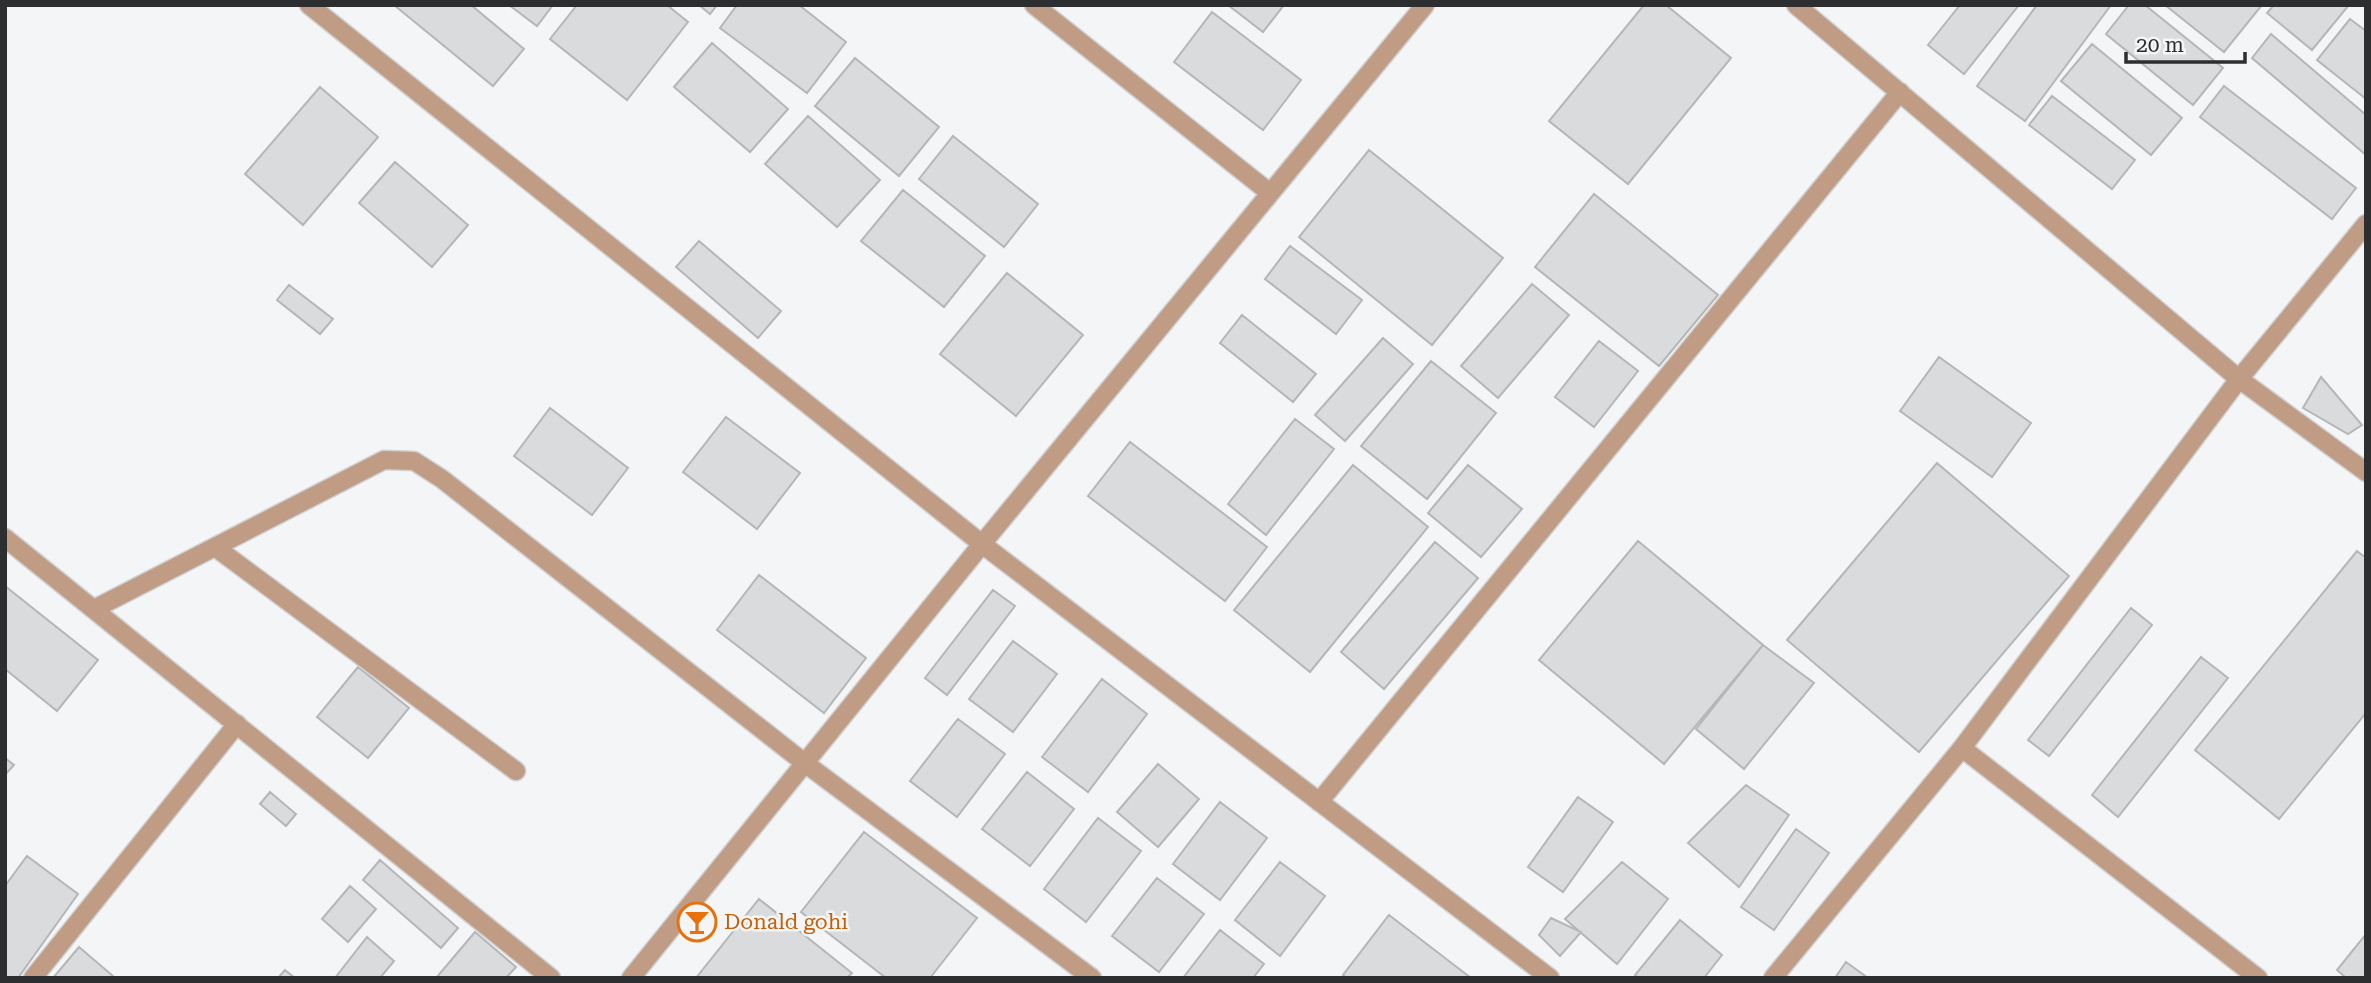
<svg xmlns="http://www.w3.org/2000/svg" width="2371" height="983" font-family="'Roboto Serif',serif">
<rect width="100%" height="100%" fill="#f3f5f7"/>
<path fill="#d9dbdd" stroke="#b5b6b8" stroke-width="2" d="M394,5h77l53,44 -31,37z
M509,5h44l-16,21z
M577,5h90l21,17 -61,78 -77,-61z
M699,5h18l-7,9z
M737,5h62l47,37 -39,51 -87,-65z
M1228,5h56l-21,27z
M1644,5h22l65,53 -103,126 -79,-63z
M1960,5h59l-55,69 -36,-29z
M2037,5h74l-86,116 -48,-35z
M2129,5h16l78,63 -30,37 -87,-71z
M2165,5h97l-38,47z
M2274,5h75l-37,45 -45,-37z
M1212,12l89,68 -38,50 -89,-68z
M2350,19l16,12v68l-49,-39z
M2271,34l95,81v40l-114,-97z
M712,43l76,66 -38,43 -76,-65z
M2092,44l90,74 -31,37 -90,-74z
M855,58l84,69 -40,49 -84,-70z
M2224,86l132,102 -24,31 -132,-102z
M320,87l58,50 -75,88 -58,-51z
M2052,96l83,64 -23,29 -83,-64z
M808,116l72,64 -43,47 -72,-63z
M953,136l85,68 -34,43 -85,-68z
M1369,150l134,108 -71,87 -133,-108z
M395,162l73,63 -36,42 -73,-64z
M903,190l82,66 -41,51 -83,-66z
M1594,194l124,101 -59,71 -124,-99z
M699,241l82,70 -23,27 -82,-71z
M1290,246l72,54 -26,34 -71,-55z
M1007,273l76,62 -67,81 -76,-62z
M1532,284l37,31 -71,83 -37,-32z
M289,285l44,34 -13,15 -43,-34z
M1242,315l74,59 -23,28 -73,-59z
M1383,338l30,26 -68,77 -30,-26z
M1599,341l39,30 -44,56 -39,-30z
M1939,357l92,66 -39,54 -92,-66z
M1431,361l65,52 -69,86 -66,-53z
M2321,377l41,48 -14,9 -45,-26z
M550,408l78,60 -36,47 -78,-59z
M726,417l74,56 -43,56 -74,-57z
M1295,419l39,30 -68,86 -38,-31z
M1130,442l137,105 -42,54 -137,-105z
M1937,463l132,113 -150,176 -132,-112z
M1353,465l75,62 -118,145 -76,-62z
M1468,465l54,44 -41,48 -53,-44z
M1638,541l125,104 -99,119 -125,-104z
M1435,542l43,36 -94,111 -43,-37z
M2357,551l9,7v155l-87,106 -84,-69z
M759,575l107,83 -42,55 -107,-83z
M5,586l93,74 -41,51 -52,-42z
M993,590l22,16 -68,89 -22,-17z
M2131,608l21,17 -103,131 -21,-16z
M1013,641l44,33 -44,58 -44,-33z
M1763,645l51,38 -70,86 -48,-40z
M2201,657l27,21 -110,139 -26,-22z
M358,667l51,41 -41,50 -51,-41z
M1102,679l45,35 -59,78 -46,-35z
M958,719l47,35 -48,63 -47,-36z
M5,758l9,7 -9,10z
M1158,764l41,35 -41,48 -41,-35z
M1027,772l47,37 -44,57 -48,-37z
M1746,785l43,30 -50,72 -51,-44z
M270,792l26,22 -10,12 -26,-22z
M1578,797l35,25 -50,70 -35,-25z
M1220,802l47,36 -47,62 -47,-36z
M1098,818l43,33 -55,71 -42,-33z
M1796,829l33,24 -55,77 -33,-23z
M864,832l113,86 -47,60h-44l-85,-66z
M27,856l51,38 -60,84h-13v-92z
M380,860l78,68 -17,20 -78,-68z
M1280,862l45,34 -45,60 -45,-36z
M1622,862l46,37 -51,65 -52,-45z
M1157,878l47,36 -45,58 -47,-36z
M350,886l26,23 -28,33 -26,-23z
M759,899l93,74 -5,5h-151z
M1389,915l82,63h-125l-3,-3z
M1551,918l30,14 -21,24 -21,-21z
M1680,920l42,35 -18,23h-65l-4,-3z
M1220,930l44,34 -11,14h-70z
M475,932l41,35 -10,11h-70z
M2366,934v44h-20l-9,-8z
M367,937l27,24 -14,17h-45z
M79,947l34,29 -2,2h-58z
M1846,962l22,16h-33z
M285,970l10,8h-17z"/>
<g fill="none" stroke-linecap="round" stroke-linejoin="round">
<defs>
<path id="minor" d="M309,5l673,539 568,434
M1034,5l236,188
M1796,5l443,374 127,93
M5,538l546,440
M215,547l301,224
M94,609l290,-149 30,1 28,18 364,285 286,214
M1962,748l296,230
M1319,802l581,-710
M33,978l204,-254
M631,978l351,-434 443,-539
M1773,978l189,-230 277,-369 127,-155"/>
</defs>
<use href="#minor" stroke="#cfd1d3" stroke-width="21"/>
<use href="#minor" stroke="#c09c84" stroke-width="18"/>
</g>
<defs>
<symbol id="bar-ring" viewBox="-11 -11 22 22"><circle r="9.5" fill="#f3f5f7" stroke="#e8710a" stroke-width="1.5"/><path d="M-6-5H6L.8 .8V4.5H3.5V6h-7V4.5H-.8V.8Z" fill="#e8710a"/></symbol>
</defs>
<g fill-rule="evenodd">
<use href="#bar-ring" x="675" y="900" width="44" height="44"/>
</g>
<g text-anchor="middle" stroke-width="5" stroke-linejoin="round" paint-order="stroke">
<g font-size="21" fill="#c56008" stroke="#f3f5f7" text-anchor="start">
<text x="724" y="929">Donald gohi</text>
</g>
</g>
<rect width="2371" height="983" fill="none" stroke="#2d2e2f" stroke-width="14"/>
<path d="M2126 52v10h119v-10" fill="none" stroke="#2d2e2f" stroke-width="3.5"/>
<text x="2136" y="52" font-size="21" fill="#2d2e2f" stroke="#f3f5f7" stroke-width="5" paint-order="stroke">20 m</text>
</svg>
